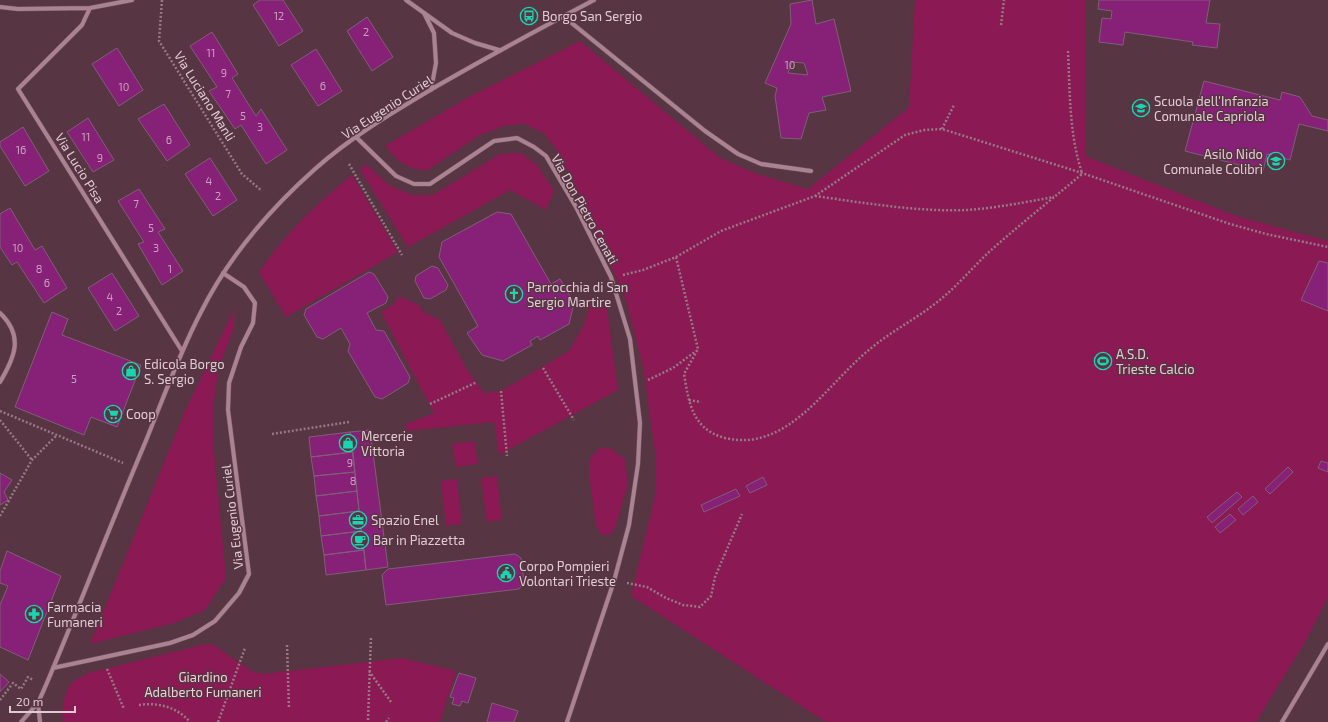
<svg xmlns="http://www.w3.org/2000/svg" width="1328" height="722" font-family="'Exo 2',sans-serif">
<rect width="100%" height="100%" fill="#573542"/>
<path fill="#8b1954" d="M915,0h170v156l151,60 92,25v356l-24,47 -48,78h-430l-195,-126 24,-100v-45l-12,-84 -17,-67 -52,-117 -16,-31 -13,-18 -20,-10 -21,2 -26,10 -50,34 -14,-1 -15,-8 -14,-15 84,-49 111,-56 140,117 37,16 51,15 101,-82z
M521,153l17,13 16,25 -8,19 -36,-20 -102,57 -48,-77 6,-6 23,21 23,10h21l67,-41z
M352,175l46,77 -112,65 -27,-45c28,-40 56,-67 93,-97z
M399,296l20,9 4,7 17,8 26,48 18,25 17,-2 68,-40 14,-24 8,-24 16,5 11,82 -119,65 -5,-33 -87,9 -1,-7 28,-11 -53,-101 13,-8z
M234,309v19l-16,42 -5,39 1,43 12,126 -21,32 -31,13 -84,21 96,-235z
M474,441l4,23 -22,3 -4,-23z
M600,448h10l15,11 3,26 -14,46 -6,4h-6l-6,-9 -7,-52v-11l4,-8z
M497,476l5,44 -15,2 -6,-44z
M457,479l5,45 -16,2 -5,-45z
M212,644l41,28 10,2 139,-16 54,13 -16,51h-377c-2,-12 1,-33 11,-41 4,-3 10,-5 14,-8l114,-28z"/>
<path fill="#862177" stroke="#7e5f76" fill-rule="evenodd" d="M260,0h23l20,31 -24,15 -26,-41z
M812,0l4,24 18,-5 17,72 -29,6 4,13 -17,3 -8,26 -20,-1 -6,-42 2,-8 -12,-5 26,-59 -1,-20zM792,62l12,1 4,12 -20,-2z
M1099,0h111l-4,23 14,1 -3,24 -25,-3 1,-3 -68,-10 -2,13 -24,-3 3,-24 9,1 1,-8 -14,-2z
M367,17l26,40 -21,14 -25,-40z
M212,32l26,42 -6,4 24,38 5,-7 26,41 -21,14 -25,-39 -6,4 -26,-38 8,-4 -27,-41z
M117,48l26,42 -24,16 -27,-42z
M316,49l26,42 -24,15 -27,-41z
M1204,81l76,19 2,-8 18,5 12,19 16,4v11l-29,-7 -9,36 -23,-6 -4,17 -78,-20z
M164,104l26,41 -23,16 -29,-42z
M88,118l26,42 -21,12 -26,-40z
M23,127l26,44 -24,15 -25,-40v-4z
M210,158l27,42 -24,16 -28,-42z
M139,189l26,40 -7,3 25,39 -21,14 -24,-41 6,-2 -26,-41z
M10,208l25,42 7,-4 25,42 -23,15 -27,-41 -5,3 -12,-18v-33z
M497,212l14,2 40,70 9,-5 14,24 -5,21 -29,16 -2,-4 -8,5 2,4 -29,16 -21,-6 -15,-22 11,-7 -39,-69 3,-15z
M1319,261l9,2v48l-27,-11z
M432,266l6,2 10,17 -2,5 -16,9 -6,-1 -9,-17 1,-5z
M369,272l5,2 14,23 -2,6 -19,10 9,17 8,1 26,46 -2,6 -26,16 -7,-2 -27,-46 2,-7 -9,-16 -18,11 -6,-2 -13,-22 2,-6z
M112,273l27,43 -24,15 -27,-43z
M52,312l16,7 -6,16 79,30 -24,62 -26,-10 -7,18 -69,-28z
M370,430l18,137 -22,3 -16,-138z
M350,432l3,20 -42,5 -2,-20z
M353,452l2,20 -41,4 -3,-19z
M1321,461l7,2v9l-10,-4z
M1288,467l5,5 -23,22 -5,-5z
M355,472l2,19 -41,5 -2,-20z
M0,473l12,7 -8,12 4,8 -8,5z
M763,477l4,8 -17,8 -4,-7z
M736,489l4,7 -36,16 -3,-7z
M357,491l2,20 -40,5 -3,-20z
M1237,492l5,5 -30,26 -5,-6z
M1253,496l5,6 -15,13 -5,-6z
M359,511l2,20 -40,5 -2,-20z
M1230,514l6,6 -16,13 -5,-6z
M361,531l3,19 -40,5 -3,-19z
M364,550l2,20 -40,5 -2,-20z
M7,551l54,25 -33,84 -28,-13v-42l8,-19 -8,-3v-12z
M515,554l6,4 3,24 -5,7 -133,16 -4,-30 6,-6z
M459,673l17,5 -8,25 -6,-2 -2,5 -8,-2 2,-6 -4,-1z
M0,674l9,8 -9,10z
M492,703l26,8 -4,11h-27z"/>
<g fill="none" stroke-linecap="round" stroke-linejoin="round">
<defs>
<path id="minor" d="M406,0l46,33 23,10 24,7
M0,7l18,2 72,-1 42,-8
M90,8l-8,17 -64,64 164,262
M424,13l10,20 2,30 -5,27
M563,16l142,115 33,23 23,10 50,7
M356,137l40,39 18,8h16l64,-43 23,-3 17,9 12,9 30,51 35,70 19,62 10,84 -2,41 -9,61 -15,56 -47,141
M0,313c24,23 15,44 0,69
M53,668l117,-25 23,-8 22,-14 24,-28 10,-19 -21,-164 1,-27 12,-36 12,-24 2,-20 -11,-16 -21,-14
M38,703l2,19
M21,722l17,-19 8,-18c34,-80 65,-162 99,-242 18,-44 34,-89 56,-131 27,-54 69,-103 114,-143 37,-33 80,-58 122,-83 52,-30 104,-58 157,-86
M1282,722l46,-78"/>
</defs>
<use href="#minor" stroke="#70545f" stroke-width="5"/>
<path stroke="#967984" stroke-width="2.5" stroke-dasharray="2 2" stroke-linecap="butt" d="M162,0l-3,41 83,133 20,17
M1001,25l3,-25
M1068,51c2,41 1,83 14,122
M942,129l12,-24
M349,164l53,91
M815,196c50,7 102,16 152,14 29,-2 59,-8 87,-13
M676,257l22,92 -14,25c5,29 8,55 41,64 10,2 19,3 30,1 47,-9 78,-60 115,-90 19,-16 42,-28 62,-43 21,-15 38,-36 57,-54 30,-27 62,-52 93,-78
M623,275l20,-5 33,-13 45,-26 94,-35 90,-61 19,-5 18,-1 140,44 148,51 36,10 62,13
M543,368l31,52
M648,380l25,-12 23,-17
M501,391l6,65
M689,400l12,2
M430,404l47,-22
M0,411l123,52
M0,420l32,40
M272,434l77,-12
M0,516l32,-56 25,-25
M627,583l20,4 19,11 17,7 17,2 11,-11 4,-19 27,-63
M287,645l2,64
M107,669l17,40
M369,671l22,31
M0,700l13,-17 8,6 7,-12 5,3
M139,705c19,-3 38,2 51,17
M368,720l3,-84
M218,722l27,-74
M386,722l3,-4"/>
<use href="#minor" stroke="#aa8291" stroke-width="4"/>
</g>
<defs>
<symbol id="bus-ring" viewBox="-11 -11 22 22"><circle r="9.5" fill="#573542" stroke="#1ad5b2" stroke-width="1.5"/><path d="M-5-6H5V4H4V6H2V4H-2V6H-4V4H-5ZM-3.5-4V0h7V-4ZM-3.5 1.2v1.5H-2V1.2ZM2 1.2v1.5H3.5V1.2Z" fill="#1ad5b2"/></symbol>
<symbol id="school-ring" viewBox="-11 -11 22 22"><circle r="9.5" fill="#573542" stroke="#1ad5b2" stroke-width="1.5"/><path d="M0-5L7-2L0 1L-7-2ZM-4 1L0 2.5L4 1V4Q0 6-4 4Z" fill="#1ad5b2"/></symbol>
<symbol id="church-ring" viewBox="-11 -11 22 22"><circle r="9.5" fill="#573542" stroke="#1ad5b2" stroke-width="1.5"/><path d="M-1.2-6h2.4v3.5h3.3v2.4h-3.3V6h-2.4V-.1h-3.3v-2.4h3.3Z" fill="#1ad5b2"/></symbol>
<symbol id="stadium-ring" viewBox="-11 -11 22 22"><circle r="9.5" fill="#573542" stroke="#1ad5b2" stroke-width="1.5"/><path d="M0-5a6.5 5 0 1 0 0 10a6.5 5 0 1 0 0-10ZM-3.5-1.8h7v3.6h-7Z" fill="#1ad5b2"/></symbol>
<symbol id="shop-ring" viewBox="-11 -11 22 22"><circle r="9.5" fill="#573542" stroke="#1ad5b2" stroke-width="1.5"/><path d="M-5-2.5h2.3a2.7 3.5 0 0 1 5.4 0H5L5.5 6h-11ZM-1.5-2.5h3a1.5 2.3 0 0 0-3 0Z" fill="#1ad5b2"/></symbol>
<symbol id="supermarket-ring" viewBox="-11 -11 22 22"><circle r="9.5" fill="#573542" stroke="#1ad5b2" stroke-width="1.5"/><path d="M-6-5.5h2.5l.6 2H6L4.5 2H-2.5L-4.4-4H-6ZM-1.5 3.2a1.3 1.3 0 1 0 .1 0ZM3 3.2a1.3 1.3 0 1 0 .1 0Z" fill="#1ad5b2"/></symbol>
<symbol id="office-ring" viewBox="-11 -11 22 22"><circle r="9.5" fill="#573542" stroke="#1ad5b2" stroke-width="1.5"/><path d="M-6-3h4V-5.5h4V-3h4V5H-6ZM-1-4.5V-3h2v-1.5ZM-6 0V1H6V0Z" fill="#1ad5b2"/></symbol>
<symbol id="cafe-ring" viewBox="-11 -11 22 22"><circle r="9.5" fill="#573542" stroke="#1ad5b2" stroke-width="1.5"/><path d="M-5.5-4.5H6V0H3Q3 3.5 0 3.5H-2.5Q-5.5 3.5-5.5 0ZM3-3.2v2h1.7v-2ZM-6 4.5H4V6H-6Z" fill="#1ad5b2"/></symbol>
<symbol id="civic-ring" viewBox="-11 -11 22 22"><circle r="9.5" fill="#573542" stroke="#1ad5b2" stroke-width="1.5"/><path d="M-.6-6.5H3V-4.5H.6V-3L4-1V1h2V6H-6V1h2V-1L-.6-3ZM-1.2 2.5V6h2.4V2.5Z" fill="#1ad5b2"/></symbol>
<symbol id="pharmacy-ring" viewBox="-11 -11 22 22"><circle r="9.5" fill="#573542" stroke="#1ad5b2" stroke-width="1.5"/><path d="M-2-6h4v4h4v4h-4v4h-4v-4h-4v-4h4Z" fill="#1ad5b2"/></symbol>
</defs>
<g fill-rule="evenodd">
<use href="#bus-ring" x="519" y="6" width="20" height="20"/>
<use href="#school-ring" x="1131" y="98" width="20" height="20"/>
<use href="#school-ring" x="1266" y="151" width="20" height="20"/>
<use href="#church-ring" x="504" y="284" width="20" height="20"/>
<use href="#stadium-ring" x="1093" y="351" width="20" height="20"/>
<use href="#shop-ring" x="121" y="361" width="20" height="20"/>
<use href="#supermarket-ring" x="103" y="404" width="20" height="20"/>
<use href="#shop-ring" x="338" y="433" width="20" height="20"/>
<use href="#office-ring" x="348" y="510" width="20" height="20"/>
<use href="#cafe-ring" x="350" y="530" width="20" height="20"/>
<use href="#civic-ring" x="496" y="563" width="20" height="20"/>
<use href="#pharmacy-ring" x="24" y="604" width="20" height="20"/>
</g>
<g text-anchor="middle" stroke-width="3" stroke-linejoin="round" paint-order="stroke">
<g font-size="11" fill="#caa0bc">
<text x="279" y="20">12</text>
<text x="366" y="36">2</text>
<text x="211" y="57">11</text>
<text x="790" y="69">10</text>
<text x="224" y="77">9</text>
<text x="323" y="90">6</text>
<text x="124" y="91">10</text>
<text x="228" y="98">7</text>
<text x="243" y="120">5</text>
<text x="260" y="131">3</text>
<text x="86" y="141">11</text>
<text x="169" y="144">6</text>
<text x="21" y="154">16</text>
<text x="100" y="162">9</text>
<text x="209" y="185">4</text>
<text x="218" y="200">2</text>
<text x="136" y="208">7</text>
<text x="151" y="232">5</text>
<text x="18" y="252">10</text>
<text x="156" y="252">3</text>
<text x="39" y="273">8</text>
<text x="170" y="273">1</text>
<text x="47" y="287">6</text>
<text x="110" y="301">4</text>
<text x="119" y="315">2</text>
<text x="74" y="383">5</text>
<text x="350" y="467">9</text>
<text x="353" y="485">8</text>
</g>
<g font-size="13" fill="#e1cbd3" stroke="#573542" text-anchor="start">
<text x="542" y="21">Borgo San Sergio</text>
<text x="1154" y="106">Scuola dell'Infanzia<tspan x="1154" dy="15">Comunale Capriola</tspan></text>
<text x="1263" y="159" text-anchor="end">Asilo Nido<tspan x="1263" dy="15">Comunale Colibrì</tspan></text>
<text x="527" y="292">Parrocchia di San<tspan x="527" dy="15">Sergio Martire</tspan></text>
<text x="1116" y="359">A.S.D.<tspan x="1116" dy="15">Trieste Calcio</tspan></text>
<text x="144" y="369">Edicola Borgo<tspan x="144" dy="15">S. Sergio</tspan></text>
<text x="126" y="419">Coop</text>
<text x="361" y="441">Mercerie<tspan x="361" dy="15">Vittoria</tspan></text>
<text x="371" y="525">Spazio Enel</text>
<text x="373" y="545">Bar in Piazzetta</text>
<text x="519" y="571">Corpo Pompieri<tspan x="519" dy="15">Volontari Trieste</tspan></text>
<text x="47" y="612">Farmacia<tspan x="47" dy="15">Fumaneri</tspan></text>
</g>
<g font-size="13" fill="#e1cbd3" stroke="#573542">
<text transform="translate(205 96) rotate(58)" y="5">Via Luciano Manli</text>
<text transform="translate(387 107) rotate(-33)" y="5">Via Eugenio Curiel</text>
<text transform="translate(80 168) rotate(58)" y="5">Via Lucio Pisa</text>
<text transform="translate(585 209) rotate(61)" y="5">Via Don Pietro Cenati</text>
<text transform="translate(232 517) rotate(-97)" y="5">Via Eugenio Curiel</text>
</g>
<g font-size="13" fill="#efceda" stroke="#573542">
<text x="203" y="682">Giardino<tspan x="203" dy="15">Adalberto Fumaneri</tspan></text>
</g>
</g>
<path d="M10 706v6h65v-6" fill="none" stroke="#e1cbd3" stroke-width="2"/>
<text x="16" y="706" font-size="12" fill="#e1cbd3" stroke="#573542" stroke-width="3" paint-order="stroke">20 m</text>
</svg>
